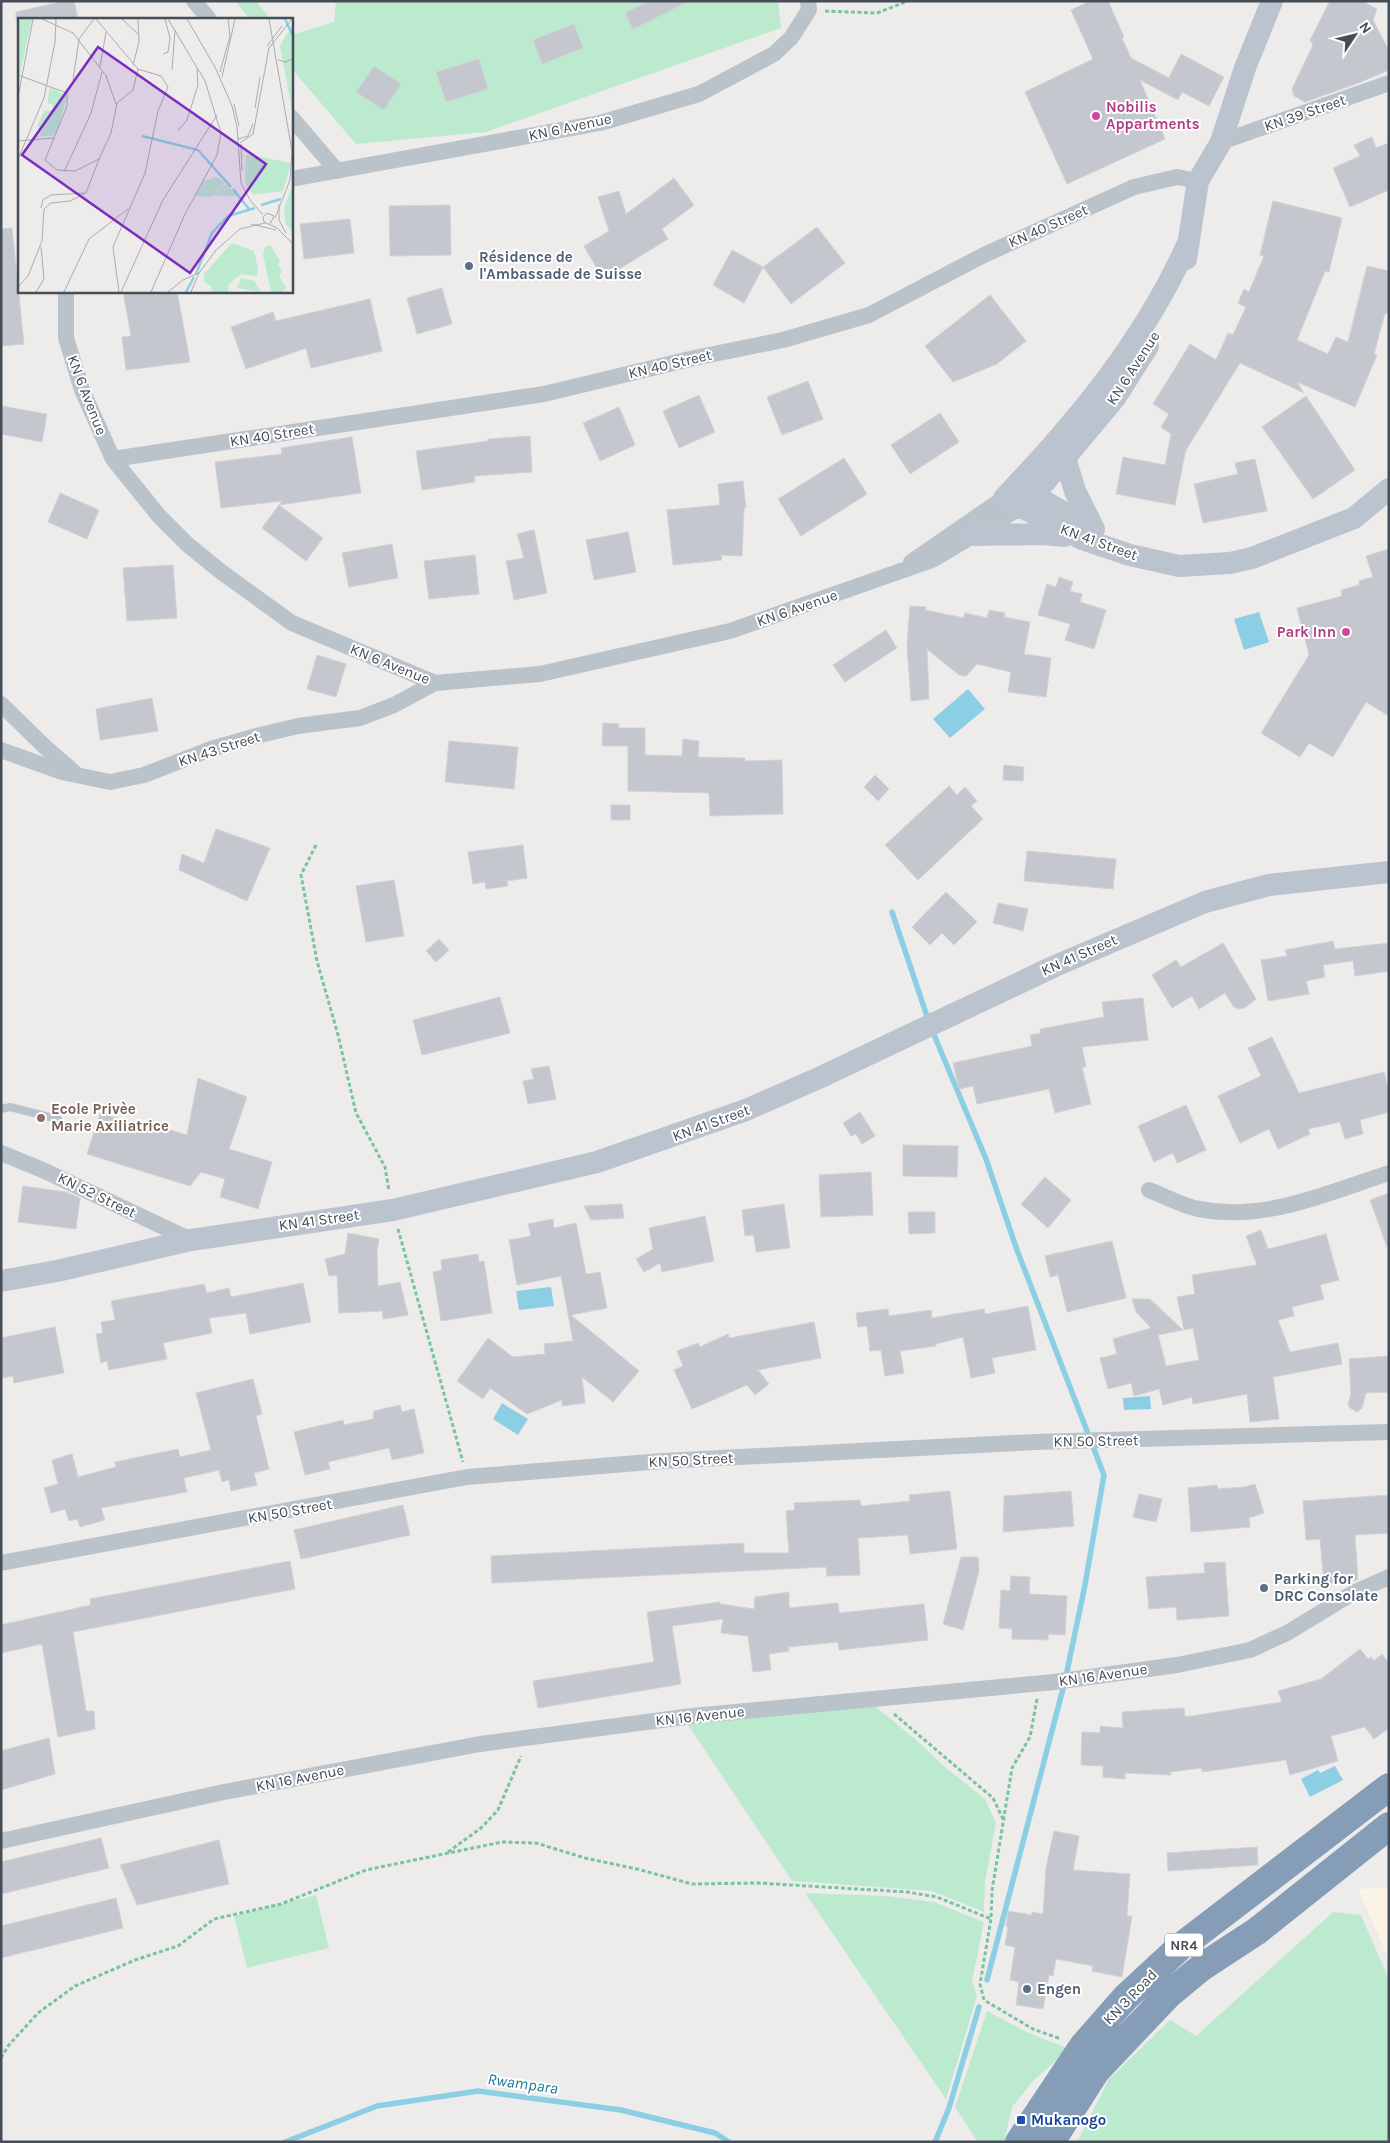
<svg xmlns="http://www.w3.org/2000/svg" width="1390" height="2143" font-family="Karla,sans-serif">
<rect width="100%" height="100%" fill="#eeebeb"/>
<path fill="#f9f4e4" d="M1389,1888v71l-31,-70z"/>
<path fill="#bceacf" d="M235,1h21l14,18h-20z
M336,1h442l3,27 -295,104 -130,12 -65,-76v-33l43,-13z
M871,1703l44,36 31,29 39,31 11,24 -11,59 -1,30 -52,-21 -140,-10 -104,-156z
M805,1893l82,3 47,6 50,20 -12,60 5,14 -31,103z
M316,1895l13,53 -82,20 -13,-52z
M1333,1912l28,3 28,65v162h-312l32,-63 61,-59 26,16z
M987,2011l40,21 42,17 -36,32 -21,26 -8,35h-26l-23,-35z"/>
<path fill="#8ccfe4" d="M1259,612l10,30 -25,8 -10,-31z
M968,689l17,20 -35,29 -17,-19z
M551,1287l3,19 -35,4 -3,-19z
M1150,1396l1,13 -27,1 -1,-12z
M502,1403l26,16 -10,16 -25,-16z
M1335,1766l8,14 -33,17 -9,-18 17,-9 2,3z"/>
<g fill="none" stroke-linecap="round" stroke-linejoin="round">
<path stroke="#8ccfe4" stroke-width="5.5" d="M892,912l37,110
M932,1030l54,129 31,91 87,225 -19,110 -20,96 -78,299
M285,2142l92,-36 101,-15 143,19 94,23 14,9
M935,2142l14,-34 30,-101"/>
</g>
<path fill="#c5c7ce" stroke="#d0d2d7" d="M65,1h9l4,18h-62v-7z
M649,1h40l-56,28 -8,-16z
M1090,1h18l16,36 -2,1 9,20 38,20 12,-24 43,23 -15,29 -27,-14 -4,8 -38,-20 25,59 -98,45 -42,-92 68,-33 -22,-49z
M1330,1h32l15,8 -4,11 16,31v19l-28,12 -56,20 -11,-6 -2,-7 21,-44 -3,-5z
M574,24l9,24 -41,16 -9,-24z
M479,59l9,30 -42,13 -10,-30z
M374,66l27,18 -17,26 -28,-18z
M1372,137l4,11 13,-5v47l-39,17 -17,-39 27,-12 -6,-11z
M674,178l20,27 -32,24 6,10 -65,40 -19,-33 25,-15 -11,-34 21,-6 7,23z
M1273,201l69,17 -13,54 -4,-1 -28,69 31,14 8,-17 12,5 19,-76 22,5v43l-4,-1 -11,41 3,1 -22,52 -58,-25 7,11 -64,-30 -54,87v-2l-11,57 -59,-11 7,-37 42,8 6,-31 -10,-7 8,-13 -16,-10 37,-60 26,16 12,-27 5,2 13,-28 -8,-4 6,-14 5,3 15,-36 -4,-1z
M450,205l1,50 -61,1 -1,-50z
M350,219l4,34 -50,6 -4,-35z
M817,227l28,36 -54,41 -28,-37z
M12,228l12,116 -23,2v-117z
M732,250l31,17 -19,36 -31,-18z
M442,288l10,36 -35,10 -10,-36z
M123,291h54l13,71 -64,8 -4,-33 9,-1z
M990,295l36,46 -29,23 -44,18 -28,-36z
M370,299l12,52 -71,17 -5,-20 -60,21 -15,-42 42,-15 3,9z
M808,381l15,38 -41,16 -15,-38z
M699,395l16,37 -36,16 -16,-37z
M1306,396l49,74 -42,29 -51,-72z
M1,406l46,8 -5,28 -41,-8z
M619,407l16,38 -35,16 -17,-38z
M940,413l19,29 -49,32 -19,-29z
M530,436l2,36 -58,4 1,6 -53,8 -6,-39 72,-10v-2z
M352,437l9,56 -82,12 3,-4 -61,7 -6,-46 67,-8 -1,-6z
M844,458l23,36 -66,42 -23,-37z
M1255,459l12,52 -64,12 -9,-39 44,-10 -3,-11z
M743,481l3,27h-2l-2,48 -21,-1 1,5 -49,5 -6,-55 53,-5 -2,-21z
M60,493l39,17 -12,29 -39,-17z
M279,505l44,33 -17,23 -44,-33z
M534,530l13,63 -33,7 -8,-39 18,-3 -7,-24z
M628,532l8,40 -42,8 -8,-40z
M392,544l6,34 -49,9 -7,-34z
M1389,549v167l-23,-14 -33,55 -24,-14 -9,14 -39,-24 48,-78 -12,-47 45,-12 -1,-6 18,-5v-4l14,-4 -7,-21z
M475,555l4,39 -50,5 -5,-38z
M173,565l4,53 -50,3 -4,-53z
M1059,577l14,5 -3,9 12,3 -2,8 26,8 -12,39 -29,-9 5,-16 -32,-9 9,-31 9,3z
M910,606l16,1 -1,3 39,8 1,-5 22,5 2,-8 16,3 -1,4 26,5 -6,32 27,4 -5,39 -38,-5 3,-20 -34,-8 -11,12 -7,-1 -32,-26 2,50 -18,2 -4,-56z
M886,630l11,18 -52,34 -12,-17z
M317,655l29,9 -10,33 -29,-8z
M152,698l6,33 -58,9 -4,-31z
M603,723l16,1v4h26v27l37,1 1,-17 16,2 -1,16 47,1v3l37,-1 1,54 -73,2 -1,-23 -81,-2v-45h-26z
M449,741l69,6 -4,42 -69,-7z
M1004,765l20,2 -1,14 -20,-1z
M875,775l14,14 -11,12 -14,-14z
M949,786l8,9 8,-8 12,14 -6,5 12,13 -65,61 -33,-35z
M611,805h19v15h-19z
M216,829l54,19 -23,53 -68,-31 3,-16 22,9z
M523,845l4,33 -20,3 1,5 -22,3 -1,-7 -12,2 -5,-32z
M1027,851l89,8 -3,30 -89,-8z
M394,880l10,56 -38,6 -10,-56z
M946,892l31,30 -23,23 -12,-12 -12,12 -18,-18z
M998,903l30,6 -5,22 -30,-8z
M439,939l10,11 -13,12 -10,-11z
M1333,941l2,8 54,-6v28l-34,5 -2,-15 -30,4 2,12 -19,4 3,13 -41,7 -7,-41 26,-4 -2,-6z
M1223,943l33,56 -12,9 -6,1 -5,-3 -8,-13 -26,16 -7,-13 -20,12 -20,-33 24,-15 5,7z
M500,997l10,36 -88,22 -9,-35z
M1143,998l5,42 -66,7 4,20h-4l9,37 -36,9 -6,-24 -72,15 -4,-18 -14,3 -6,-26 79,-17 -2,-11 11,-2 -1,-4 64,-12 -2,-15z
M1272,1037l27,56 85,-21 5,20v20l-29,8 3,14 -18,5 -5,-17 -32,7 2,5 -32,15 -9,-20 -29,14 -22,-47 43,-20 -13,-28z
M549,1066l7,33 -28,5 -5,-23 11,-2 -3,-10z
M198,1078l49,19 -18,52 43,13 -14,47 -38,-12 5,-18 -24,-7 -11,14 -103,-32 13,-41 56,17 1,-4 30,9z
M1186,1105l20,45 -29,13 -4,-10 -19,9 -16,-36z
M860,1112l15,24 -13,8 -6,-10 -5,2 -8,-13z
M903,1145l55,1 -1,31 -54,-1z
M871,1172l2,43 -52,2 -2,-42z
M1045,1177l26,23 -23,28 -27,-24z
M23,1186l43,6 14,6 -4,31 -58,-7z
M1389,1193v54h-2l-17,-47z
M622,1204l2,14 -33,2 -7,-14z
M784,1204l6,44 -34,4 -2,-17 -9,1 -3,-26z
M908,1212h27v21l-26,1z
M705,1216l9,45 -52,11 -2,-9 -16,9 -8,-13 17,-10 -4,-21z
M553,1219l1,9 22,-5 10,51 14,-2 7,36 -36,7 68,56 -26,31 -31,-25 3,26 -23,3v-6l-35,14 -37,-26 -7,11 -26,-18 31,-43 25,19 32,-3 -1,-10 29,-3 -12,-65 -44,9 -8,-45 22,-4 -3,-12z
M1261,1230l7,19 58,-15 13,46 -19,5 4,14 -32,8 2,9 -16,4 12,32 48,-9 4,21 -69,13 6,42 -29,3 -3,-28 -54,10 -1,-7 -29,8 -4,-16 -25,7 -3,-13 -23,6 -8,-31 17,-4 -4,-15 38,-11 -15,-16 -4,-13h18l33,31 -25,5 8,31 33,-6 -6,-32 -9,2 -7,-33 18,-3 -3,-19 65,-10 -11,-29z
M348,1233l31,6 -2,13 1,34 22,-4 8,33 -25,4 -1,-8 -43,2 -2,-38 -8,1 -4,-17 20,-5z
M1112,1241l14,57 -59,14 -9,-37 -8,2 -5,-21z
M478,1254l1,8 5,-1 8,52 -51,8 -8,-49 9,-2 -1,-10z
M303,1283l8,39 -61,12 -4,-21 -37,5 3,15 -49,10 4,16 -58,11 -2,-9 -6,2 -5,-29 7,-1 -2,-11 14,-2 -4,-19 93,-17 3,9 22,-5 2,9z
M1028,1306l8,44 -44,8 3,15 -24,5 -8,-41 -27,7v2l-36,5 4,22 -19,3 -4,-26 -11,1 -3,-25 -9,1 -2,-14 32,-4 1,7 42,-6 1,8 52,-9 1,5z
M814,1322l7,36 -63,12 11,14 -14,11 -8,-10 -55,24 -18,-39 9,-4 -6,-15 21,-8 2,4 28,-13 1,4z
M55,1327l9,46 -50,10 -1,-7 -12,2v-40z
M1389,1356v36l-23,1 -4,15 -5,4 -7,-4 -2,-4 3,-10 -2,-35z
M253,1379l9,35 -6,2 13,53 -15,4 3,12 -26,6 -2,-11 -7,2 -3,-12 -35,8 3,14 -86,16 4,12 -25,7 -3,-8 -8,2 -4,-12 -14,4 -7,-25 14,-4 -6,-24 20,-6 6,23 38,-10 -1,-5 63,-13 2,8 31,-7 -15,-57z
M400,1405l2,7 12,-3 10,44 -32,7 -3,-12 -61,14 2,7 -25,6 -11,-43 49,-12 1,5 29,-6 1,-8z
M1255,1484l9,29 -15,5 1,9 -59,5 -3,-44 29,-3 1,4 26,-2z
M950,1491l7,58 -47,5 -2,-19 -50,3 2,37 -33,1 -1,-9 -334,16 -1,-27 253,-13v10h45l-3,-42 9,-1 -1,-7 66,-3 1,6 49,-5 -1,-6z
M1071,1491l3,35 -71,6 1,-36z
M1139,1494l23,5 -6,23 -23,-5z
M1389,1495v38l-34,2 3,45 -34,4 -4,-45 -14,1 -3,-39z
M403,1505l7,30 -109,24 -7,-29z
M961,1557h17l1,14 -16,59 -20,-6z
M290,1561l5,28 -222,43 13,79h8l1,18 -37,8 -16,-93 -41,9v-28l90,-20 -1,-6z
M1225,1562l4,54 -52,4 -1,-13 -27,2 -3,-32 59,-4 -1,-10z
M1011,1576l19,1 -1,17 38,2 -2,39 -17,-1v6l-36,-1v-10l-13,-1 2,-38 9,1z
M789,1592v16l49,-5 1,10 85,-9 4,36 -89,10 -1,-8 -50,5 1,4 -20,3 2,16 -18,2 -5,-36 -27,-3 2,-14 -51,7 9,58 -143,24 -5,-27 121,-19 -7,-50 73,-10v2l34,5 1,-12z
M1360,1649l8,10 3,-2 3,4 8,-7 7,10v64l-15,11 -9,-12 -34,9 7,25 -48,14 -4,-15 -84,12v-4l-32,4 1,3 -46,-2v6l-22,-2v-11l-22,-1 1,-33 18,1v-7l23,2 -1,-16 62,-4 1,9 97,-15 -4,-11 43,-12z
M49,1738l6,36 -54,16v-39z
M1054,1831l25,5 -6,34 57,4 -3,42h5l-10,61 -30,-6 1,-5 -37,-7 -3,17 -4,-1 -6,34 -27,-4 3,-23 -9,-2 5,-33 -10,-2 3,-18 -2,-1 2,-15 24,4v-3l11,2 3,-46z
M101,1838l8,30 -108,26v-32z
M219,1840l10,44 -92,21 -17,-40z
M1257,1847l1,18 -90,6 -1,-18z
M116,1898l7,30 -122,30v-32z"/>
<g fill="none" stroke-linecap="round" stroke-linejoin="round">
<path stroke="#77c5a0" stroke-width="3" stroke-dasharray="4 2.5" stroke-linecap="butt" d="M825,11l52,2 31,-12
M316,845l-15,30 16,86 21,74 18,78 29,54 4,24
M398,1229l65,233
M1037,1699l-7,38 -18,31 -20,123 -1,28 -11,65 4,16 49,29 28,10
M894,1714l99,84 10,21
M448,1852l33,-24 17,-18 23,-54
M1,2058l7,-12 30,-33 37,-27 60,-26 43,-14 36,-27 67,-15 85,-34 136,-28 34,1 49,15 52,11 55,15 66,-1 149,9 30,5 54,22"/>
<path stroke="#bac2ca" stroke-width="8" d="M1,1109l9,-2 48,12"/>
<path stroke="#bac2ca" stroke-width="16" d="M194,1l15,18
M291,117l46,54
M1221,142l168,-59
M291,179l309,-56 99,-29 75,-40 17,-16 18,-28 -1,-9
M66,291v47l16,52 31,69 46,57 28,28 33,27 72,52 143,60 105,-9 190,-43 202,-71 88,-52
M113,459l431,-65 150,-36 89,-18 86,-25 115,-60 150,-68 43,-10 21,4
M911,562l93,-64
M1,704l44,43 29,25
M1,750l61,22 48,10 34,-7 67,-26 49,-14 38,-9 62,-8 34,-13 41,-22
M1,1153l44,18 146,69
M1149,1190c16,6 33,16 50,19 66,13 128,-16 190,-36
M1,1563l466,-86 195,-16 373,-19 354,-10
M1,1841l223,-49 256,-48 212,-28 362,-34 123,-17 73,-15 37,-17 66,-40 36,-16"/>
<path stroke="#bac3ce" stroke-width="22" d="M1187,245c-43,96 -111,178 -183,253l78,41 48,16 49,11 51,-3 22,-5 102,-40 35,-29
M1186,259l12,-78 23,-39 24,-74 27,-67
M1065,458l10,33 19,38
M1021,488l63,36
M1020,508l14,-13 81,-97 33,-52
M975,535l68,-1 21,2
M1,1281l56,-10 134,-31 202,-30 204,-48 149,-52 75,-33 234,-111 150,-64 64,-17 120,-13"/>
<path stroke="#869db7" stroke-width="28" d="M1019,2142l64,-96 43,-49 54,-50 209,-160
M1051,2142l45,-71 72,-76 34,-28 55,-36 132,-105"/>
</g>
<g fill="#d1479c" stroke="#fff" stroke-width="2">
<circle cx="1096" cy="116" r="5"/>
<circle cx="1346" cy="632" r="5"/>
</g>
<g fill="#5c6f8a" stroke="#fff" stroke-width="2">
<circle cx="469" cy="266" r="5"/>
<circle cx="1264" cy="1588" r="5"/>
<circle cx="1027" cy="1989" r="5"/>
</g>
<circle fill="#8d6e63" stroke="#fff" stroke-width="2" cx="41" cy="1118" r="5"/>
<rect fill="#1a4fb4" stroke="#fff" stroke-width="2" x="1016" y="2115" width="10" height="10" rx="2.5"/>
<g text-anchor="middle" stroke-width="4" stroke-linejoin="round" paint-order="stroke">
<rect fill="#fff" stroke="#7d8389" stroke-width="1" x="1165" y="1933.5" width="38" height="23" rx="4"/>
<g font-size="14" font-weight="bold" fill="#454e57">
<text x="1184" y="1950">NR4</text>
</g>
<g font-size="15" font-weight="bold" fill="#b23c85" stroke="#fff" text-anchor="start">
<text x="1106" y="112">Nobilis<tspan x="1106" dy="17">Appartments</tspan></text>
<text x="1336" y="637" text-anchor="end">Park Inn</text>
</g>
<g font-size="15" fill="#454e57" stroke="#fff">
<text transform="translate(1305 113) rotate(-19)" y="5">KN 39 Street</text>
<text transform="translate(570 127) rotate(-12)" y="5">KN 6 Avenue</text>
<text transform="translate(1048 226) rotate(-24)" y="5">KN 40 Street</text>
<text transform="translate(670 364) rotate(-13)" y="5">KN 40 Street</text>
<text transform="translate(1133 368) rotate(-57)" y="5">KN 6 Avenue</text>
<text transform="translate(87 395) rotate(69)" y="5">KN 6 Avenue</text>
<text transform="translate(272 435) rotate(-9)" y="5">KN 40 Street</text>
<text transform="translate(1099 542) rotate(20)" y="5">KN 41 Street</text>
<text transform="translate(797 608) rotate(-19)" y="5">KN 6 Avenue</text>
<text transform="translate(390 664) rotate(22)" y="5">KN 6 Avenue</text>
<text transform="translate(219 749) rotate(-18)" y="5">KN 43 Street</text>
<text transform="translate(1079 955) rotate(-24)" y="5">KN 41 Street</text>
<text transform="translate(711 1123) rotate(-20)" y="5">KN 41 Street</text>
<text transform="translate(97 1195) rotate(26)" y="5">KN 52 Street</text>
<text transform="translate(319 1220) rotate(-8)" y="5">KN 41 Street</text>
<text transform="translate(1096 1441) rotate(-1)" y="5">KN 50 Street</text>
<text transform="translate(691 1460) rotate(-3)" y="5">KN 50 Street</text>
<text transform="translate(290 1511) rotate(-10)" y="5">KN 50 Street</text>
<text transform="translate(1103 1675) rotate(-8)" y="5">KN 16 Avenue</text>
<text transform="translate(700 1716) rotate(-6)" y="5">KN 16 Avenue</text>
<text transform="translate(300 1778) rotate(-11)" y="5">KN 16 Avenue</text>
<text transform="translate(1130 1997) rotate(-46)" y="5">KN 3 Road</text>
</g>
<g font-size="15" font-weight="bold" fill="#4e5e75" stroke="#fff" text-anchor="start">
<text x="479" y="262">Résidence de<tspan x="479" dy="17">l'Ambassade de Suisse</tspan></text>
<text x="1274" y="1584">Parking for<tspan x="1274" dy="17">DRC Consolate</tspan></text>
<text x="1037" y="1994">Engen</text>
</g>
<g font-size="15" font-weight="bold" fill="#785e54" stroke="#fff" text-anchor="start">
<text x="51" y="1114">Ecole Privèe<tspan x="51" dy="17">Marie Axiliatrice</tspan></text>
</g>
<g font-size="15" font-weight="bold" fill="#164399" stroke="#fff" text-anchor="start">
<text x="1031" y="2125">Mukanogo</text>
</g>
<g font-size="16" font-style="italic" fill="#177a99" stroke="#fff">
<text transform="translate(523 2083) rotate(8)" y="6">Rwampara</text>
</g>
</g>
<g transform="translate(18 18)">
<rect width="275" height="275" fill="#eeebeb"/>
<path d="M0,1h14l-12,55 -2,-1zM275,6v92l-13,-70zM32,69l17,9 -8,29 -6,11 -19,1 6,-2 2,-5 -5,-4 7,-15 8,-1 1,-6 -6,-1zM228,136l45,9 -8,28 -30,4 -8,-12zM199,159l8,6 -13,14 -17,-1 8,-15zM208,166l12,12h-24l8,-9zM273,171h2v43l-7,-7 -2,-17zM214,225l22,8 4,17 -1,8 -16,-2 -12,10 -1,8h-16l-1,-6 -7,-4v-8zM252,227l10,16 -2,3 4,7 -3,5 7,12 -4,4h-11l-8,-38 2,-7zM223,260l13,3 7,11 -24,-4z" fill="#bceacf"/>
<path fill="none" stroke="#8ccfe4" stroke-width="2.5" d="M267,1l8,17M124,118l56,14 33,37M215,171l16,20M243,187l20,-6M178,256l16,-41 16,-17 27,-8M168,274l8,-15"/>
<path fill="none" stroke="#aaacb0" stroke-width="1" d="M24,1l31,14 34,44M78,1l42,50M104,1l16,15M169,1l29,50 16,37 5,21 4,56 9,17 13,15M251,1l23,132 -2,29 -15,38M249,28l15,-20M145,36l5,-2 2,-14 -5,-19M260,42l8,2 7,-4M115,47l6,-23 -1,-23M82,49l6,-35M154,52l3,-40M202,54l10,-36 -2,-17M0,57l49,18v13l-22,54 12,10 18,1 24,-12 12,-26 6,-30M88,58l10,28 17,-14 5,-21 23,7 7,11 -10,24 -13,62 -32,74 6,45M204,59l13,-58M55,62l6,-41 15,-20M0,79l15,-78M216,86l5,22M237,90l5,-31M160,113l9,-11 11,-35 -1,-16M220,121l10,-3 5,-12M0,123l36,-3M222,125l13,-9 16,-86 23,-29M223,126l1,27M0,141l26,-61 11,-56 1,-23M46,154l27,-59 11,-41M261,186v16l7,13M23,190l2,-8 8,-5 33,-2M233,206l25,6M252,206l4,-8 -7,-3 -4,4 1,5 13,6 16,16M0,269l10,-11 14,-35 2,-32 7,-6 19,-2 16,-8 13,-34M18,274l8,-13 -3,-32M46,274l25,-53 39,-30M103,274l42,-92 54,-85M133,274l34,-78 32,-59 4,-22 -16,-52 -37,-62M150,274l15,-12 16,-7 17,-23 24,-21 25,-6M173,274l8,-19"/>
<path fill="#7b2cbf" fill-opacity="0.15" stroke="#7b2cbf" stroke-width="2.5" d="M80,29l168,117 -76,109 -168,-118z"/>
<rect width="275" height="275" fill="none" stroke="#454e57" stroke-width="2.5"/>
</g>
<rect width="1390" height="2143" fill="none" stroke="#454e57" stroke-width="5"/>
<g transform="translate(1355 35) rotate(55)" stroke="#ffffff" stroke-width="4" paint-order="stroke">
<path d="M0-4L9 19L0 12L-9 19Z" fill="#454e57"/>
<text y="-8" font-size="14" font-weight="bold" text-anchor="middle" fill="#454e57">N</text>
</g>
</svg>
